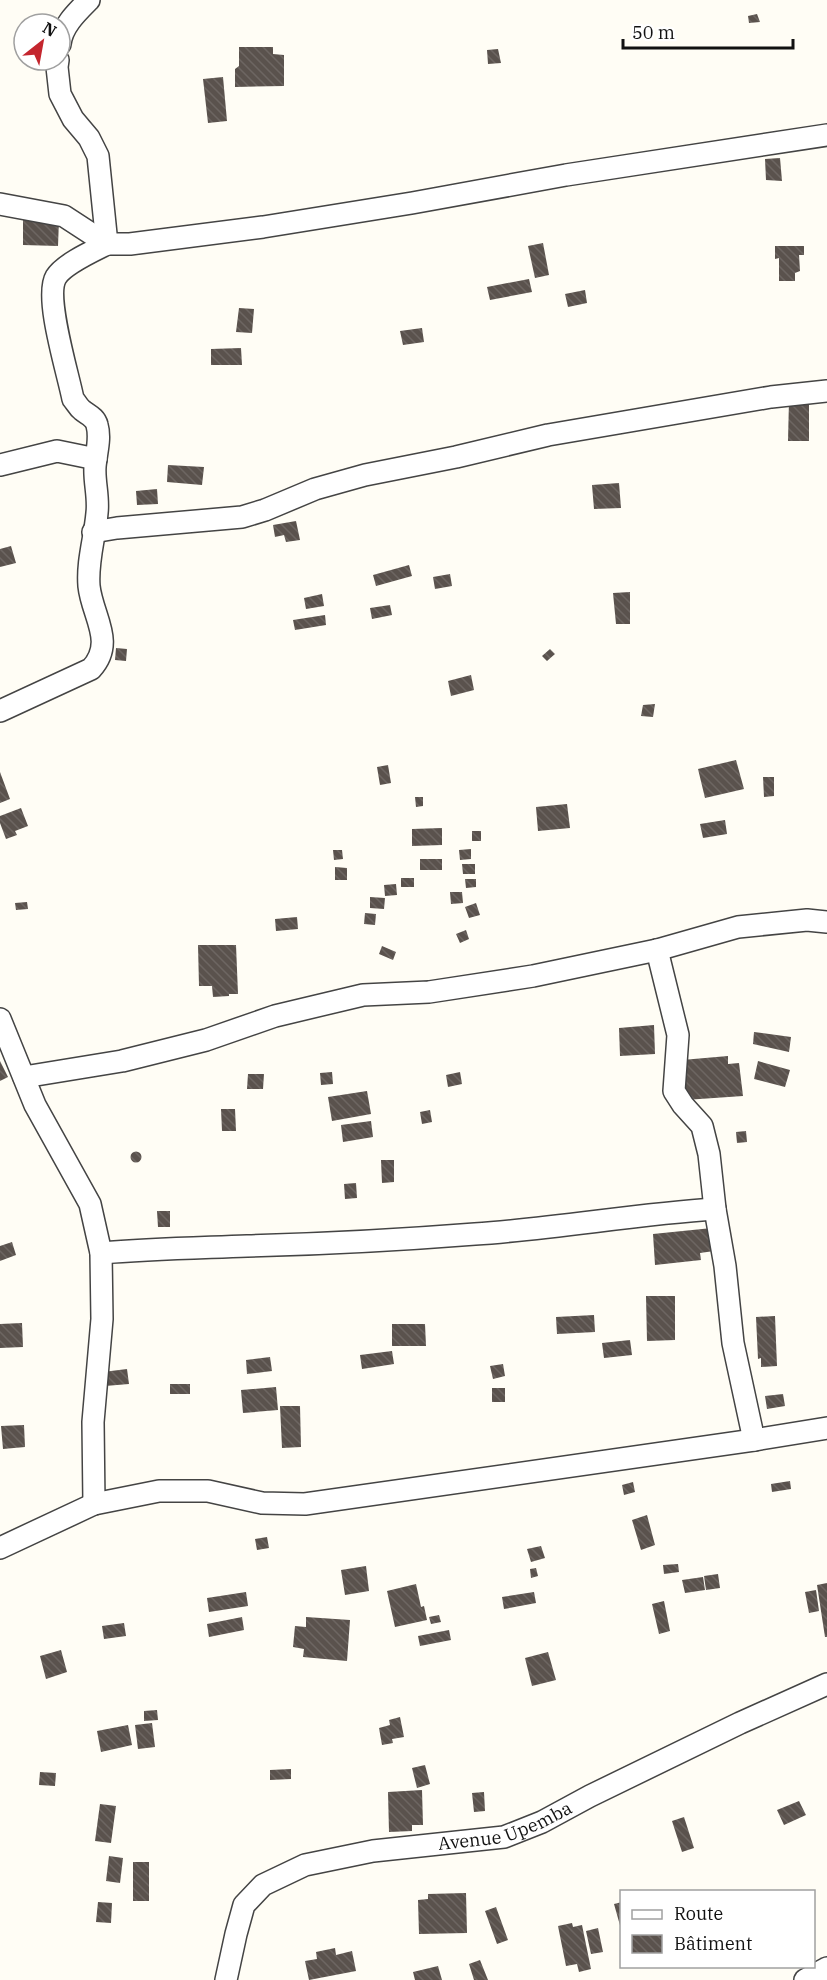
<svg xmlns="http://www.w3.org/2000/svg" width="827" height="1980" font-family="'IBM Plex Serif',serif">
<defs>
<pattern id="building-back-hatch" width="6" height="6" patternUnits="userSpaceOnUse" patternTransform="scale(1.5)"><rect width="6" height="6" fill="#5a524d"/><path d="M-1 5l2 2M0 0l6 6M5-1l2 2" fill="none" stroke="#6d6662"/></pattern>
</defs>
<rect width="100%" height="100%" fill="#fffdf5"/>
<path fill="url(#building-back-hatch)" d="M757,14l3,8 -11,1 -1,-7z
M239,47h34v7l11,1v31l-49,1v-18l4,-3z
M498,49l3,14 -13,1 -1,-14z
M223,77l4,44 -19,2 -5,-44z
M780,158l2,23 -16,-1 -1,-21z
M23,219l36,1 -1,26 -35,-1z
M543,243l6,32 -14,3 -7,-32z
M775,246h29v9h-5l1,16 -5,2v8h-16v-23l-4,1z
M529,279l3,13 -42,8 -3,-13z
M585,290l2,13 -19,4 -3,-13z
M239,308l15,1 -2,24 -16,-1z
M422,328l2,14 -21,3 -3,-14z
M241,348l1,17h-31v-16z
M789,400h20v41h-21z
M168,465l36,2 -2,18 -35,-3z
M619,483l2,25 -27,1 -2,-24z
M157,489l1,15 -21,1 -1,-14z
M296,521l4,19 -14,2 -2,-7 -9,2 -2,-12z
M11,546l5,17 -16,4v-18z
M409,565l3,11 -36,10 -3,-11z
M450,574l2,12 -17,3 -2,-12z
M630,592v32h-14l-3,-31z
M322,594l2,12 -18,3 -2,-11z
M390,605l2,10 -20,4 -2,-11z
M325,615l1,10 -31,5 -2,-10z
M116,648l11,1 -1,12 -11,-1z
M550,649l5,5 -8,7 -5,-5z
M471,675l3,15 -23,6 -3,-15z
M655,704l-2,13 -12,-1 2,-11z
M736,760l8,29 -39,9 -7,-29z
M388,765l3,18 -11,2 -3,-18z
M0,772l10,27 -10,4z
M763,777h11v19l-10,1z
M415,797h8v9l-7,1z
M567,804l3,24 -32,3 -2,-24z
M21,808l7,18 -13,5 2,4 -11,4 -6,-16v-7z
M725,820l2,14 -24,4 -3,-14z
M442,828v17l-30,1v-17z
M472,831h9v10h-9z
M471,849v10l-11,1 -1,-10z
M333,850h9l1,9 -9,1z
M420,859h22v11h-22z
M462,864h13v10h-12z
M335,867l12,1v12h-12z
M401,878h13v9h-13z
M465,879h11v8l-10,1z
M396,884l1,11 -12,1 -1,-11z
M450,892h12l1,11 -12,1z
M370,897l15,1 -1,11 -14,-1z
M27,902l1,7 -12,1 -1,-7z
M476,903l4,12 -11,3 -4,-11z
M365,913l11,1 -1,11 -11,-1z
M297,917l1,12 -22,2 -1,-12z
M466,930l3,9 -9,4 -4,-9z
M198,945h38l2,49h-9v2l-16,1 -1,-11h-13z
M382,946l14,6 -3,8 -14,-6z
M654,1025l1,29 -35,2 -1,-28z
M754,1032l37,5 -2,15 -36,-8z
M728,1056v8l11,-1 4,33 -58,4 -3,-40z
M0,1061l8,16 -8,4z
M758,1061l32,9 -5,17 -31,-8z
M332,1072l1,12 -12,1 -1,-12z
M460,1072l2,12 -14,3 -2,-12z
M248,1074h16l-1,15h-16z
M367,1091l4,23 -39,7 -4,-24z
M221,1109h14l1,22h-14z
M430,1110l2,12 -10,2 -2,-12z
M371,1121l2,16 -30,5 -2,-17z
M746,1131l1,11 -10,1 -1,-11z
M130.5 1157a5.5 5.5 0 1 1 11 0a5.5 5.5 0 1 1-11 0Z
M381,1160h13v22l-12,1z
M356,1183l1,15 -12,1 -1,-15z
M157,1211h13v16h-12z
M712,1228l2,23 -14,2 1,7 -46,5 -2,-31z
M12,1242l4,13 -16,6v-15z
M646,1296h29v44l-28,1z
M594,1315l1,17 -38,2 -1,-17z
M775,1316l2,50 -16,1v-9l-3,1 -2,-42z
M22,1323l1,24 -23,1v-24z
M392,1324h33l1,22h-34z
M630,1340l2,15 -28,3 -2,-15z
M392,1351l2,13 -32,5 -2,-14z
M270,1357l2,14 -25,3 -1,-14z
M503,1364l2,12 -12,3 -3,-13z
M127,1369l2,15 -24,2 -2,-14z
M170,1384h20v10h-20z
M276,1387l2,23 -35,3 -2,-23z
M492,1388h13v14h-13z
M783,1394l2,12 -18,3 -2,-13z
M280,1406h20l1,41 -19,1z
M24,1425l1,22 -22,2 -2,-23z
M790,1481l1,8 -19,3 -1,-8z
M633,1482l2,10 -11,3 -2,-10z
M647,1515l8,30 -14,5 -9,-30z
M267,1537l2,11 -12,2 -2,-11z
M541,1546l4,12 -14,4 -4,-13z
M678,1564l1,8 -15,2 -1,-9z
M366,1566l3,25 -24,4 -4,-25z
M536,1568l2,8 -7,2 -1,-9z
M718,1574l2,14 -14,2 -2,-14z
M703,1577l2,13 -20,3 -3,-13z
M827,1583v54h-2l-8,-52z
M416,1584l5,23 3,-1 3,14 -32,7 -8,-36z
M816,1590l3,21 -10,2 -4,-21z
M246,1592l2,14 -39,6 -2,-14z
M534,1592l2,11 -32,6 -2,-12z
M664,1601l6,30 -11,3 -7,-30z
M439,1615l2,7 -10,2 -2,-7z
M242,1617l2,13 -35,7 -2,-13z
M306,1617l44,3 -3,41 -44,-4 1,-8 -11,-2 2,-21 11,1z
M124,1623l2,13 -22,3 -2,-13z
M449,1630l2,10 -31,6 -2,-10z
M61,1650l6,22 -21,7 -6,-23z
M548,1652l8,28 -24,6 -7,-28z
M157,1710l1,10 -14,1v-10z
M400,1717l4,20 -12,2 1,4 -11,2 -3,-17 11,-3 -1,-5z
M152,1723l3,24 -17,2 -3,-24z
M128,1725l4,20 -31,7 -4,-21z
M425,1765l5,19 -13,4 -5,-20z
M291,1769v10l-21,1v-10z
M40,1772l16,1 -1,13 -16,-1z
M422,1790l1,35h-11v6l-23,1 -1,-40z
M484,1792l1,19 -11,1 -2,-19z
M799,1801l7,14 -22,10 -7,-15z
M100,1804l16,2 -5,37 -16,-2z
M684,1817l10,31 -12,4 -10,-31z
M109,1856l14,2 -3,25 -14,-2z
M133,1862h16v39h-16z
M466,1893l1,40 -48,1 -1,-34 10,-1v-5z
M98,1902l14,1 -1,20 -15,-1z
M622,1902v27h-1l-7,-25z
M496,1907l12,33 -11,4 -12,-33z
M572,1923l1,4 9,-2 9,44 -12,3 -2,-8 -11,2 -8,-40z
M598,1928l5,24 -12,2 -5,-23z
M335,1948l1,7 16,-4 4,20 -47,9 -4,-19 12,-2 -1,-7z
M480,1960l8,20h-14l-5,-16z
M438,1966l4,14h-27l-2,-8z"/>
<g fill="none" stroke-linecap="round" stroke-linejoin="round">
<defs>
<g id="minor">
<path d="M60,44c2,-18 17,-32 29,-44"/>
<path d="M0,204l64,12 43,28h23l133,-17 149,-24 154,-28 261,-40"/>
<path d="M0,465l57,-14 39,8"/>
<path d="M93,532l24,-4 125,-11 23,-7 50,-21 50,-14 91,-18 92,-22 223,-38 56,-6"/>
<path d="M0,711l91,-42c25,-27 1,-53 -2,-83 -2,-25 6,-49 8,-73 2,-16 -3,-31 -2,-46 1,-14 6,-28 2,-42 -2,-8 -9,-10 -15,-15 -4,-3 -6,-8 -9,-11 -5,-26 -29,-102 -17,-122 8,-13 37,-26 51,-33l-9,-88 -9,-18 -16,-19 -13,-25 -3,-27 1,-7"/>
<path d="M657,950l21,85 -4,56 9,14 19,21 7,28 6,55 10,57 8,77 21,97"/>
<path d="M0,1019l35,86 55,99 11,49 1,66 -9,103 1,82"/>
<path d="M24,1077l98,-16 84,-21 69,-24 88,-21 66,-3 104,-16 124,-26 81,-23 69,-7 20,2"/>
<path d="M101,1253c49,-4 97,-5 146,-7 76,-2 152,-6 228,-12 80,-5 160,-20 240,-25"/>
<path d="M0,1548l94,-44 65,-13h49l54,12 43,1 449,-64 73,-12"/>
<path id="s1" d="M226,1980l10,-46 8,-29 19,-20 42,-20 68,-14 131,-14 38,-15 48,-26 150,-73 87,-39"/>
<path d="M805,1980l22,-12"/>
</g>
</defs>
<use href="#minor" stroke="#444" stroke-width="24"/>
<use href="#minor" stroke="#fff" stroke-width="21"/>
</g>
<g text-anchor="middle" stroke-width="6" stroke-linejoin="round" paint-order="stroke">
<g font-size="18" fill="#111" stroke="#fff">
<text dy="6" stroke="none"><textPath href="#s1" startOffset="356">Avenue Upemba</textPath></text>
</g>
</g>
<rect x="620" y="1890" width="195" height="78" fill="#ffffff" stroke="#a0a0a0" stroke-width="1.5"/>
<rect x="632" y="1910" width="30" height="9" fill="#ffffff" stroke="#a0a0a0" stroke-width="1.5"/>
<text x="674" y="1920" font-size="18" fill="#111111">Route</text>
<rect x="632" y="1935" width="30" height="18" fill="url(#building-back-hatch)" stroke="#a0a0a0" stroke-width="1.5"/>
<text x="674" y="1950" font-size="18" fill="#111111">Bâtiment</text>
<g transform="translate(42 42) rotate(31)"><circle r="28" fill="#ffffff" stroke="#a0a0a0" stroke-width="1.5"/>
<path d="M0-4.5L10 22L0 15L-10 22Z" fill="#c4262e"/>
<text y="-9" font-size="16" font-weight="bold" text-anchor="middle" fill="#111111">N</text>
</g>
<path d="M623 39v9h170v-9" fill="none" stroke="#111111" stroke-width="3"/>
<text x="632" y="39" font-size="18" fill="#111111" stroke="#ffffff" stroke-width="4.5" paint-order="stroke">50 m</text>
</svg>
